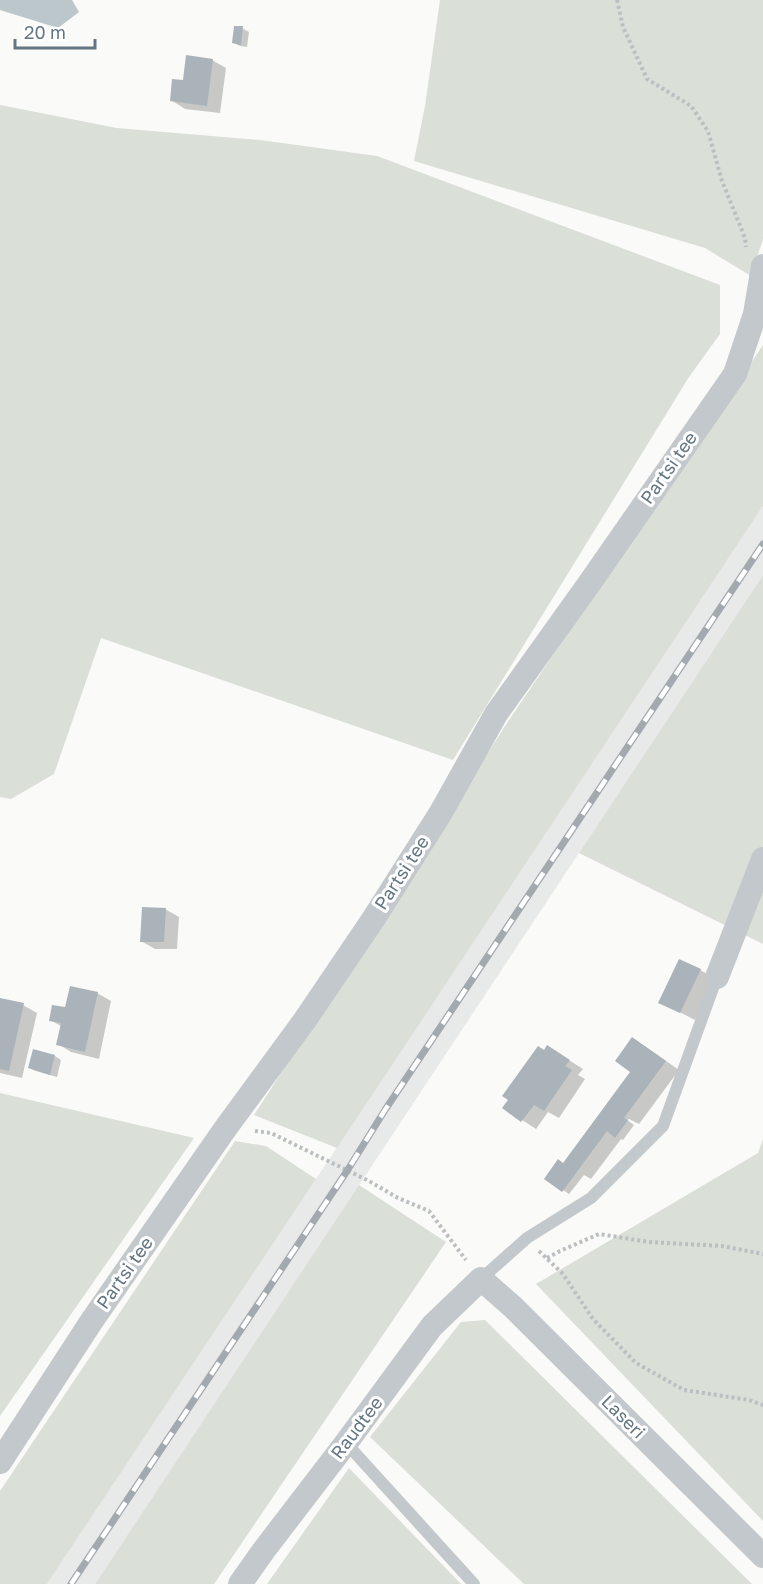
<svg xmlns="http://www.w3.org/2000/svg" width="763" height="1584" font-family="'Golos Text',sans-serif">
<rect width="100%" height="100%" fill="#fafaf8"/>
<path fill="#e8e9e9" d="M763,506v69l-668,1009h-48z"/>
<path fill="#dadfd7" d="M440,0h323v239l-12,37 -46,-28 -291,-87 11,-55z
M0,105l117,23 143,12 117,16 343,129v49l-31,43 -236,383 -352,-122 -47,136 -43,25 -11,-2z
M763,345v161l-426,642 -83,-33 255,-395z
M763,575v369l-184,-91z
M0,1093l194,45 -194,278z
M763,1139v382l-227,-237 222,-131z
M235,1141l31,5 50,33 -269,405h-47v-93z
M359,1185l87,57 -232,342h-119z
M485,1320l267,264h-228l-154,-147 91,-115z
M349,1468l112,116h-194z"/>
<path fill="#bbc7cb" d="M0,0h72l7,12 -21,16 -58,-18z"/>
<path fill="#0003" d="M242,28l7,4 -2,15 -7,-1 -6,-3z
M212,60l14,8 -6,45 -35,-4 -14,-9 13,-18z
M165,909l14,8 -2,32h-22l-14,-8z
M700,970l14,8 -19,42 -35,-18z
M97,993l14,8 -12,58 -28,-7 -13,-8 3,-18 -11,-6z
M0,1000l23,5 14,8 -15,65 -22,-5z
M633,1039l13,8 33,23 -40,54 -10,-5 -2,1 7,5 -11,15 -2,-1 -30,40 -7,-4 -15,19 -23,-15 18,-15 68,-93z
M548,1047l35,22 -5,6 7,4 -26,39 -11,-6 -12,17 -32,-21z
M34,1051l21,5 6,4 -4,17 -21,-6 -6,-3z"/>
<path fill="#aab3b9" d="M234,26h9l-2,19 -9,-2z
M186,55l27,4 -6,47 -37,-5 2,-22 11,1z
M142,907l24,1 -2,34h-24z
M679,959l22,10 -21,44 -22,-10z
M70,986l28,6 -13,60 -29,-7 5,-22 -12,-2 3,-16 13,2z
M0,998l24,5 -15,68 -9,-2z
M632,1037l34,24 -42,57 4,2 -13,18 -8,-7 -45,61 -18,-13 14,-20 5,4 67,-91 -15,-11z
M547,1045l23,15 -5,6 7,4 -28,41 -10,-6 -13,17 -19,-14 6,-8 -6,-4 36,-50 6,4z
M33,1049l22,6 -5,20 -22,-7z"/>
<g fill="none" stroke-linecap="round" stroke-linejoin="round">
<path stroke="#bbbfc2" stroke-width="4" stroke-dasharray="3 3" stroke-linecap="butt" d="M617,0l6,27 24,52 44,27 17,25 14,50 23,57 1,9
M255,1131l16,2 98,48 29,17 31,13 37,49
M539,1251l24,23 30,45 43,44 48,27 65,10 14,5
M547,1258l13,-7 39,-17 50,8 73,4 41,8"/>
<path stroke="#c3c8cc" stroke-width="12" d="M481,1279l46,-41 64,-40 72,-72 54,-149
M346,1443l128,141"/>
<path stroke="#c3c8cc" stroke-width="24" d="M717,977l46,-118
M0,1462l91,-140 134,-193 80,-109 69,-102 66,-104 56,-100 95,-133 144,-207 20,-60 8,-48
M240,1584l24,-34 82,-107 86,-117 49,-47 32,28 250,249"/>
<defs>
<path id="rail" d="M71,1584l276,-413 38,-61 378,-566"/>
</defs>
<use href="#rail" stroke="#a2aab0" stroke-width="7"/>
<use href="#rail" stroke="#fff" stroke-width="4.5" stroke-dasharray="14" stroke-linecap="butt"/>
</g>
<g text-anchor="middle" stroke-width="6" stroke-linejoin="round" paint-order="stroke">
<g font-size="18" fill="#657683" stroke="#fff">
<text transform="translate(669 468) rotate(-55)" y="6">Partsi tee</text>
<text transform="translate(402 873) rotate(-57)" y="6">Partsi tee</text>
<text transform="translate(125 1273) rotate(-55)" y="6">Partsi tee</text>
<text transform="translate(623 1417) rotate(45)" y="6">Laseri</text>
<text transform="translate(357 1428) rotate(-53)" y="6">Raudtee</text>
</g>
</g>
<path d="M15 39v9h80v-9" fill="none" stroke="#657683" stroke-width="3"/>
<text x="24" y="39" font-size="18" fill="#657683" stroke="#ffffff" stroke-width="4.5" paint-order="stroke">20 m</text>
</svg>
